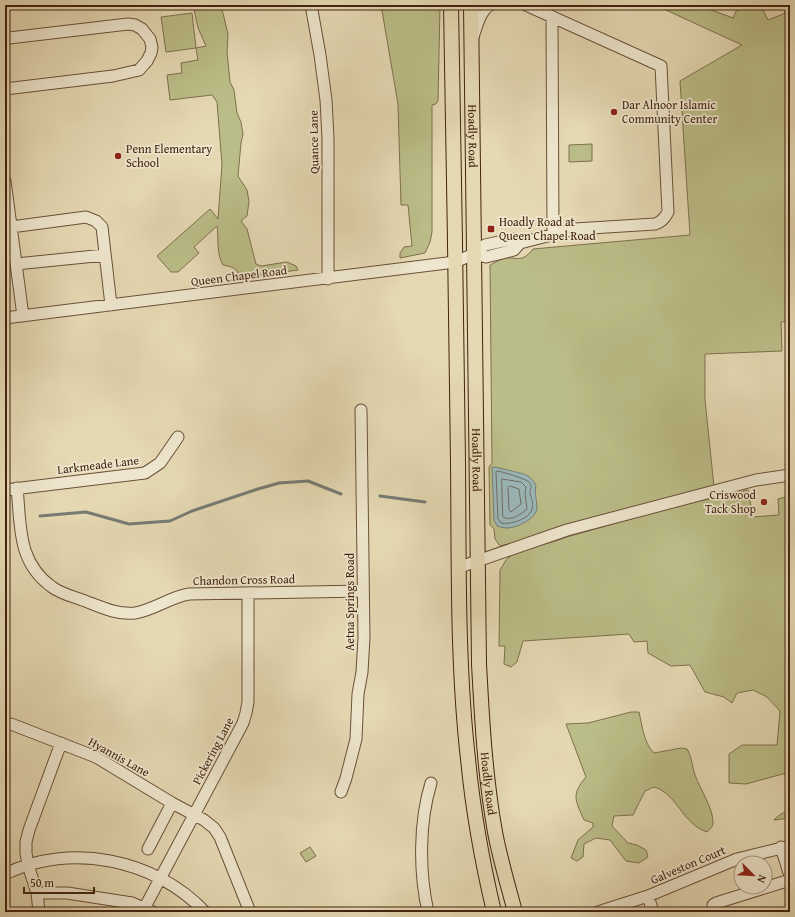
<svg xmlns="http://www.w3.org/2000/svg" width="795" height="917" font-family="'Gentium Book Plus',serif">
<rect width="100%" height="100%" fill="#e5d9b3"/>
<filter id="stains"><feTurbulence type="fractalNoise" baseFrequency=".005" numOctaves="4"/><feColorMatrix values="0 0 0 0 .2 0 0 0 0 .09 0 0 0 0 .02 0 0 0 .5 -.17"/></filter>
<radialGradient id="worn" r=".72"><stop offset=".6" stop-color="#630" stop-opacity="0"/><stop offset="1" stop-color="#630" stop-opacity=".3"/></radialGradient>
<path fill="#bbbd88" stroke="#7e704c" d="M193,5h28l7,29 -1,18 3,30 4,8 3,23 4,9 2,12 -2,9 -3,33 9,14 2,11 -2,15 -6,5 6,8 9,35 5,2 26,-4 9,4 2,4 -58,8c-3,-10 -7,-11 -17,-13 -7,-12 -4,-26 -6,-39l-23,21 5,6 -21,19h-7l-14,-16 53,-47 8,10 4,-54 -5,-63 -5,-7 -42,5 -3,-25 15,-2 -1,-10 17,-3 -2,-12 -30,4 -5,-35 31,-4 4,35 10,-2 -8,-18z
M381,5h59l-2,96 -2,3 -4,1v127l-2,10 -5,11 -25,5v-5l4,-6 8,-1 -4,-41h-7l-3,-101z
M655,5h56l-2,4 24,9 6,-13h8l16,5 5,10 15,-6 7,-7v314l-9,1 1,29 -77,3v46l9,87 -99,30 -115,29 -5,-7 -1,-10 -4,-4 -1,-58 3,-4 -2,-198c4,-2 8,-4 12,-6 15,-4 18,6 31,-10l157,-14 -10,-154 62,-36z
M592,144v17l-23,1v-17z
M748,490l5,27 26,-2 -1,-16 12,-3v276l-44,12 -17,-1v-29l13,-9h35l3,-34 -13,-14 -14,-7 -16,3 -5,10 -8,-6 -19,-5 -15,-27 -19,1 -23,-13 -1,-12 -13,1 -5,-8 -106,7 -6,21 -6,5 -7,-3 1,-18h-6l1,-76c3,-4 5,-10 9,-13 14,-9 41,-13 58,-20l102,-29z
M631,712h8c3,13 5,32 15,41l27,-5 6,1c5,8 5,17 8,26 5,14 18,33 18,47 0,5 -3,7 -6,10 -25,-8 -30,-39 -53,-45l-9,4 -12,24 -19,1 -2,10 16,17 9,2 9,5 2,7 -9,6 -13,-2 -16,-21 -14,-2 -12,6 -1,13 -6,4 -6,-3 7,-18 15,-13v-4l-9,-3c-9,-21 -13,-25 2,-43l-20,-53 22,-1z
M790,808v10l-16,2c5,-6 11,-7 16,-12z
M310,847l6,9 -10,6 -6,-9z"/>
<path fill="#9bb7b8" stroke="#777c74" d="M492,467c6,0 10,2 16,3 13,4 20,2 28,15 -2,8 1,15 1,23 -1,11 -20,20 -30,20 -3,0 -7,-1 -10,-2l-3,-6z"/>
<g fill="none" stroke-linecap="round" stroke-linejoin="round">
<path stroke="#6e6d64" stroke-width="1" d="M497,471c4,0 29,8 32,11 4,4 1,7 1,11 1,5 4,10 2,16 -2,10 -22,16 -31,14l-3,-4 -2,-46z
M502,479l19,3 5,5 -1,7 2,15c-6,5 -16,13 -24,8z
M510,486l9,3 2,15 -10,8 -2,-2 -1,-22z"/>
<path stroke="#777c74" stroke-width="3" d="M380,496l45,6
M40,516l46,-4 43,12 41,-3 22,-10 66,-22 21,-6 29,-2 33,13"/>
<defs>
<path id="minor" d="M311,5l9,50 6,45 2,38v141
M552,17l1,217
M473,37c4,-11 7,-26 17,-32
M5,41l4,-3 119,-14 7,1 7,4 8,10 2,8 -1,6 -4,8 -8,9 -26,6 -108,13
M5,181l18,135
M11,227l75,-10 10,4 6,6 9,78
M474,254l12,3 28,-7 6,-7 55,-14 80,-5c7,-2 10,-6 13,-12l-7,-146 -135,-61
M16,264l89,-9
M5,318l450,-56 19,-8 11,-9 28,-6 7,4
M17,488c4,38 0,74 35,99 9,7 23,10 33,14 16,6 32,14 50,12 19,-3 35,-16 54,-19l174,-3
M5,490l140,-17 15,-10 18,-26
M460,567l107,-37 189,-50 34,-5
M5,724h6l85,33 76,46 32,17 10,8 6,9 30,75
M341,792l5,-14 10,-39 2,-45 4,-22 2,-34 -3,-228
M781,847l9,29
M148,849l24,-46
M5,874c66,-32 150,-15 200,38
M37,893h30l65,10 21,9
M648,896l5,16
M145,907l98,-184 3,-10 2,-11v-109
M39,912l-2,-19 -9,-28 -2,-12v-11l3,-12 32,-87
M428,912c-9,-40 -9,-90 3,-129
M598,912l50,-16 89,-37 53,-13
M714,912l-1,-7 3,-2 74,-23"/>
<g id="major">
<path d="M451,5c3,152 5,305 7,457 1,98 -1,200 10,297 5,52 14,102 26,153"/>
<path id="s1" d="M471,5l8,659c3,56 6,112 16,168 5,27 13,53 20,80"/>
</g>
</defs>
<use href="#minor" stroke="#6b5038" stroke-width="13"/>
<use href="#major" stroke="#42230f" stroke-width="16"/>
<use href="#minor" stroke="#eee6ce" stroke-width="11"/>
<use href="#major" stroke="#e5d9b3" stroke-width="14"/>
</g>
<g fill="#8f2418" stroke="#eee6ce" stroke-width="1.5">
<circle cx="614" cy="112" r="4"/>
<circle cx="118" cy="156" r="4"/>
<rect x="487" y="225" width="8" height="8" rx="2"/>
<circle cx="764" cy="502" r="4"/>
</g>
<g text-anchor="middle" stroke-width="3.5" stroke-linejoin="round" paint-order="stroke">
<g font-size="12" fill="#42230f" stroke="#eee6ce" text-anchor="start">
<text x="622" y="109">Dar Alnoor Islamic<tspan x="622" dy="14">Community Center</tspan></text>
<text x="126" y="153">Penn Elementary<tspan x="126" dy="14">School</tspan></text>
<text x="499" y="226">Hoadly Road at<tspan x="499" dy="14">Queen Chapel Road</tspan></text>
<text x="756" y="499" text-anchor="end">Criswood<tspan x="756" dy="14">Tack Shop</tspan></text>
</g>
<g font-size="12" fill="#42230f" stroke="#eee6ce">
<text dy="4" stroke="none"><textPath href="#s1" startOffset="131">Hoadly Road</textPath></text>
<text transform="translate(314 142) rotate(-91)" y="4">Quance Lane</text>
<text transform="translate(239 276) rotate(-7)" y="4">Queen Chapel Road</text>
<text dy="4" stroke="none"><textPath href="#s1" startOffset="455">Hoadly Road</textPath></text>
<text transform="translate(98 465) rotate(-7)" y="4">Larkmeade Lane</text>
<text transform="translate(244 580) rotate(-1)" y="4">Chandon Cross Road</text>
<text transform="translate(350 602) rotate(-90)" y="4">Aetna Springs Road</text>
<text transform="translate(213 751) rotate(-62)" y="4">Pickering Lane</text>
<text transform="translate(119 757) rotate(29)" y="4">Hyannis Lane</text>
<text dy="4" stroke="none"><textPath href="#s1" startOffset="779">Hoadly Road</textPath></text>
<text transform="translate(688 865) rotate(-23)" y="4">Galveston Court</text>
</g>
</g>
<rect width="795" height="917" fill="none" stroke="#e5d9b3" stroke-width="20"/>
<rect x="6" y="6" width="783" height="905" fill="none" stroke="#42230f" stroke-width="2"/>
<rect x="10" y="10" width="775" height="897" fill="none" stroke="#42230f"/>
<g transform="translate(753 875) rotate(114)"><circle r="19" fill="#eee6ce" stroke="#a99882"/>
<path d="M0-3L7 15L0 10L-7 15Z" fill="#8f2418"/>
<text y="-6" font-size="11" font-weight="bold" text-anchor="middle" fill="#42230f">N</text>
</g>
<path d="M24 887v6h70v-6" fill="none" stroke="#42230f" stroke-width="2"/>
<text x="30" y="887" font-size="12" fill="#42230f" stroke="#eee6ce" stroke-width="3" paint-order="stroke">50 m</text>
<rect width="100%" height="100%" filter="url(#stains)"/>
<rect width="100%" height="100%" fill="url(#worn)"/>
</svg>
